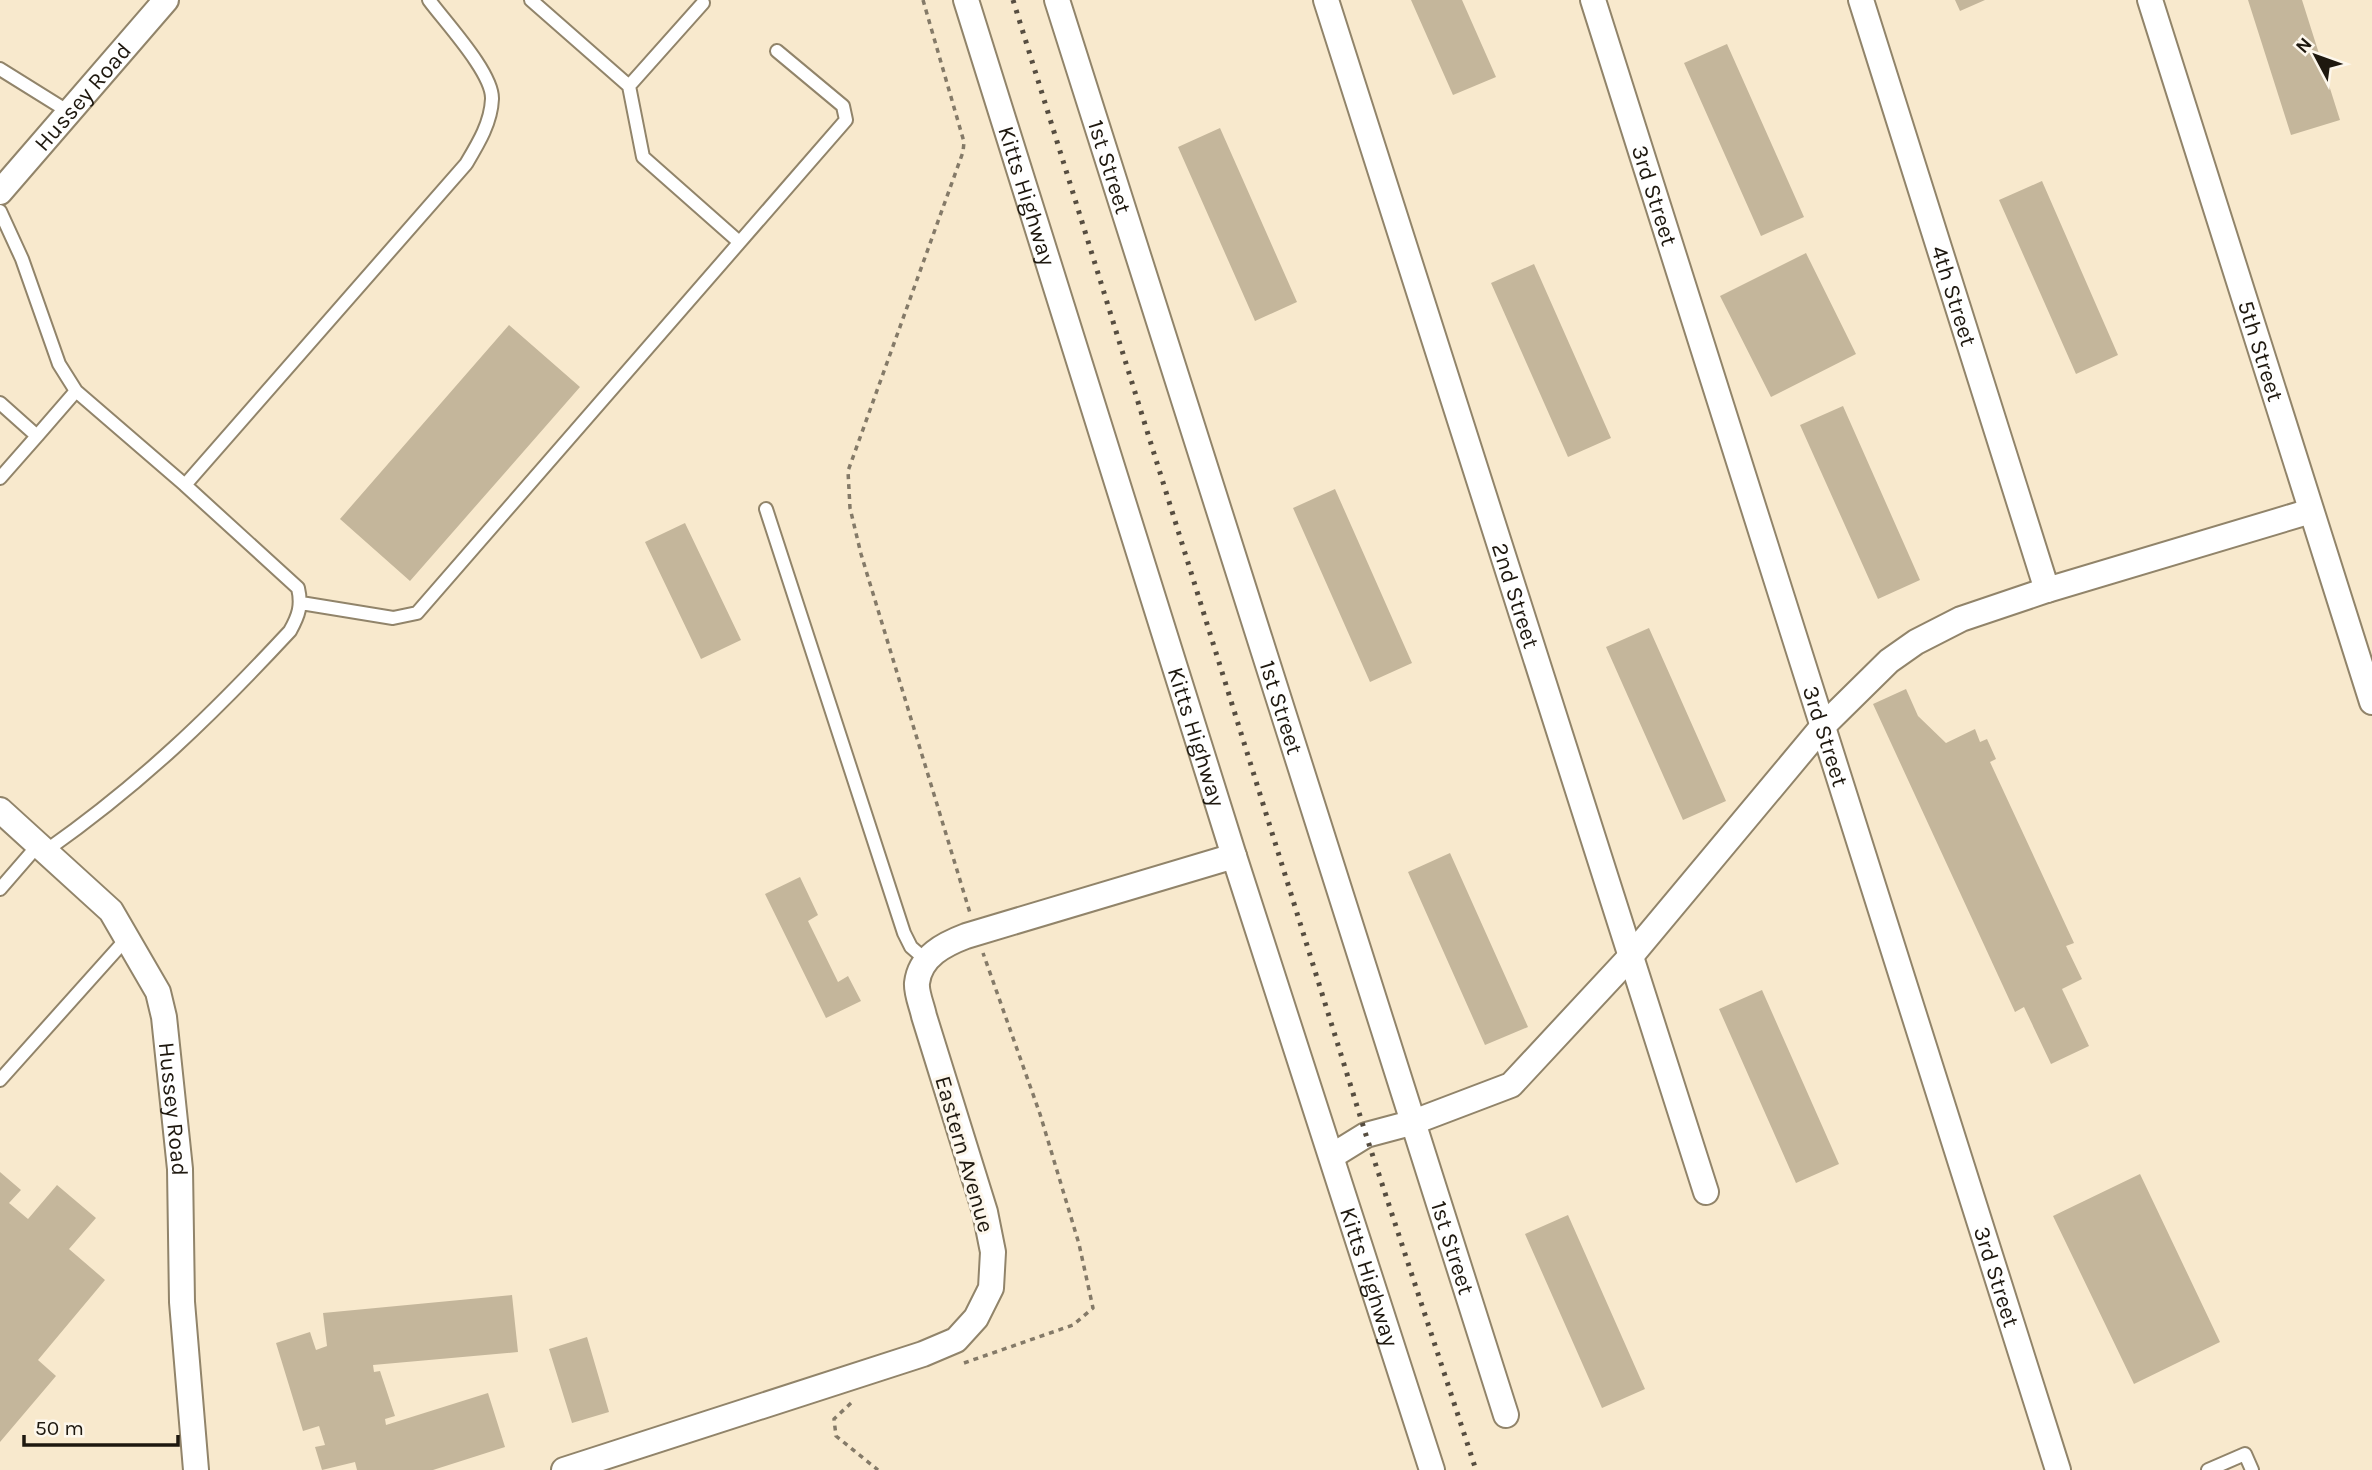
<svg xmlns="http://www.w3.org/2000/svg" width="2372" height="1470" font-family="Karla,sans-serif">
<rect width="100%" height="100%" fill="#f8e9cd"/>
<path fill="#c4b69b" d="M1411,0h51l34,77 -43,18z
M1955,0h30l-25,11z
M2248,0h54l38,120 -49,15z
M1727,44l77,173 -43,19 -77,-173z
M1220,128l77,174 -42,19 -77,-174z
M2042,181l76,174 -42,19 -77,-174z
M1806,253l50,101 -85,43 -51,-101z
M1534,264l77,174 -43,19 -77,-174z
M509,325l71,62 -170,194 -70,-62z
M1843,406l77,174 -42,19 -78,-174z
M1335,489l77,174 -42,19 -77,-174z
M685,523l56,117 -40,19 -56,-117z
M1649,628l77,173 -43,19 -77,-173z
M1906,689l12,27 28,27 29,-14 5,13 7,-3 9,20 -6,3 84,181 -8,3 16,33 -20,10 27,57 -38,18 -27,-57 -9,5 -142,-308z
M1450,853l78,174 -43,18 -77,-173z
M800,877l18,38 -10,6 30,61 10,-6 13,25 -35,17 -61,-124z
M1762,990l77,174 -43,19 -77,-174z
M0,1172l21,18 -12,13 19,16 29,-34 39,33 -27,31 36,31 -67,80 18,16 -56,66z
M2140,1174l80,168 -86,42 -81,-168z
M1568,1215l77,174 -43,19 -77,-174z
M512,1295l6,57 -145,13 1,7 6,-1 15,45 -10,3 1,6 102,-32 17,54 -72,23h-76l-2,-8 -33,8 -7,-23 10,-2 -6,-19 -16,5 -27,-88 34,-11 6,18 11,-4 -4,-33z
M587,1337l22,75 -37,11 -23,-74z"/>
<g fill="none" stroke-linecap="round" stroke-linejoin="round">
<defs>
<path id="lane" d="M531,0l98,86
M703,3l-74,83 14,71 95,84
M0,69l69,43
M0,211l22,48 37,105 17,27 109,94
M0,403l37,33 -37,42
M37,436l39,-45
M766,509l138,424 7,14 15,13
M301,603l92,15 24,-5 429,-493 -3,-14 -66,-55
M47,850c95,-67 164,-134 243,-219 9,-16 12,-26 8,-43l-113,-103 281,-321c12,-20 25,-41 26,-65 1,-26 -47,-77 -63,-99
M0,889l39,-45
M0,1080l128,-143
M2208,1470l37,-16 7,16"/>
<g id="street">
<path id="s1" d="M966,0l268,856 198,614"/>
<path id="s2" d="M1057,0l449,1415"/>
<path id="s3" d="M1326,0l380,1192"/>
<path id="s4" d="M1593,0l465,1470"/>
<path id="s5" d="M1861,0l186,590"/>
<path id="s6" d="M2150,0l222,702"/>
<path id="s7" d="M0,192l166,-192"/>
<path id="s8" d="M0,810l111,101 47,81 6,25 16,152 2,133 14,168"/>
<path d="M1332,1156l34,-21 45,-12 100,-38 120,-129 192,-230 66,-65 27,-19 45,-23 86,-29 264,-79"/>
<path d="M564,1470l359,-116 33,-14 20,-22 15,-30 2,-36 -8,-40 -61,-196c-2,-10 -8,-23 -7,-33 3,-27 28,-39 49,-47l268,-80"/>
</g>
</defs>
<use href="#lane" stroke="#91846a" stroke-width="16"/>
<use href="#street" stroke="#91846a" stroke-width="28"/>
<path stroke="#847a68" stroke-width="3.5" stroke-dasharray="5 5" stroke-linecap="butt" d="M923,0l41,142 -1,10 -115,319 2,37 11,46 109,359
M964,1363l109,-38 20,-17 -14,-64 -39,-130 -57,-161
M851,1403l-17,16 2,17 42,34"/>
<use href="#lane" stroke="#fff" stroke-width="12"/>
<use href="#street" stroke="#fff" stroke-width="24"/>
<path stroke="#564d40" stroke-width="5" stroke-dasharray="3.5 7" stroke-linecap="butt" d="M1013,0l353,1135 110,335"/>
</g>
<g text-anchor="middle" stroke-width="6" stroke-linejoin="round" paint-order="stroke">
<g font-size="23" fill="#1e180f" stroke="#fdf7ec">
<text dy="8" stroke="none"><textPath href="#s7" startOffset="126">Hussey Road</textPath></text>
<text dy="8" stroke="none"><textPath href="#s2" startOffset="175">1st Street</textPath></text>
<text dy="8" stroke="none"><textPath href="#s4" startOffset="205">3rd Street</textPath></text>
<text dy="8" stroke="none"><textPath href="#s1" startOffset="205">Kitts Highway</textPath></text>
<text dy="8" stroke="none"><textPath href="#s5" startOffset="310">4th Street</textPath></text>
<text dy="8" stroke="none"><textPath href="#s6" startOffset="368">5th Street</textPath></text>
<text dy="8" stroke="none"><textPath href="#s3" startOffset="625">2nd Street</textPath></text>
<text dy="8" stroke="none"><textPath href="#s2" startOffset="742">1st Street</textPath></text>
<text dy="8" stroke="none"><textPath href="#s4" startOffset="772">3rd Street</textPath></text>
<text dy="8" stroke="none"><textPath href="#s1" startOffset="772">Kitts Highway</textPath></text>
<text dy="8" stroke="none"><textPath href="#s8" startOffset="362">Hussey Road</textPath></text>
<text transform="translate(965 1154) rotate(74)" y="8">Eastern Avenue</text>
<text dy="8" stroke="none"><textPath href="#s2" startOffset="1309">1st Street</textPath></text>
<text dy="8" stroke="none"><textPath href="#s1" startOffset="1339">Kitts Highway</textPath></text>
<text dy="8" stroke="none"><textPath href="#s4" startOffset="1339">3rd Street</textPath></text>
</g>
</g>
<g transform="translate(2316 56) rotate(311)" stroke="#fdf7ec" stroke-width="5" paint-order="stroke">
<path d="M0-5L12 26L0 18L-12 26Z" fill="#1e180f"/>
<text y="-10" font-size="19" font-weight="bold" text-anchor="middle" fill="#1e180f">N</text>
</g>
<path d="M24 1435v10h154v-10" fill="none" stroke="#1e180f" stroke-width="3.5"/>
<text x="35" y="1435" font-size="21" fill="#1e180f" stroke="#fdf7ec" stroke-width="5" paint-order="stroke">50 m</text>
</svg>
